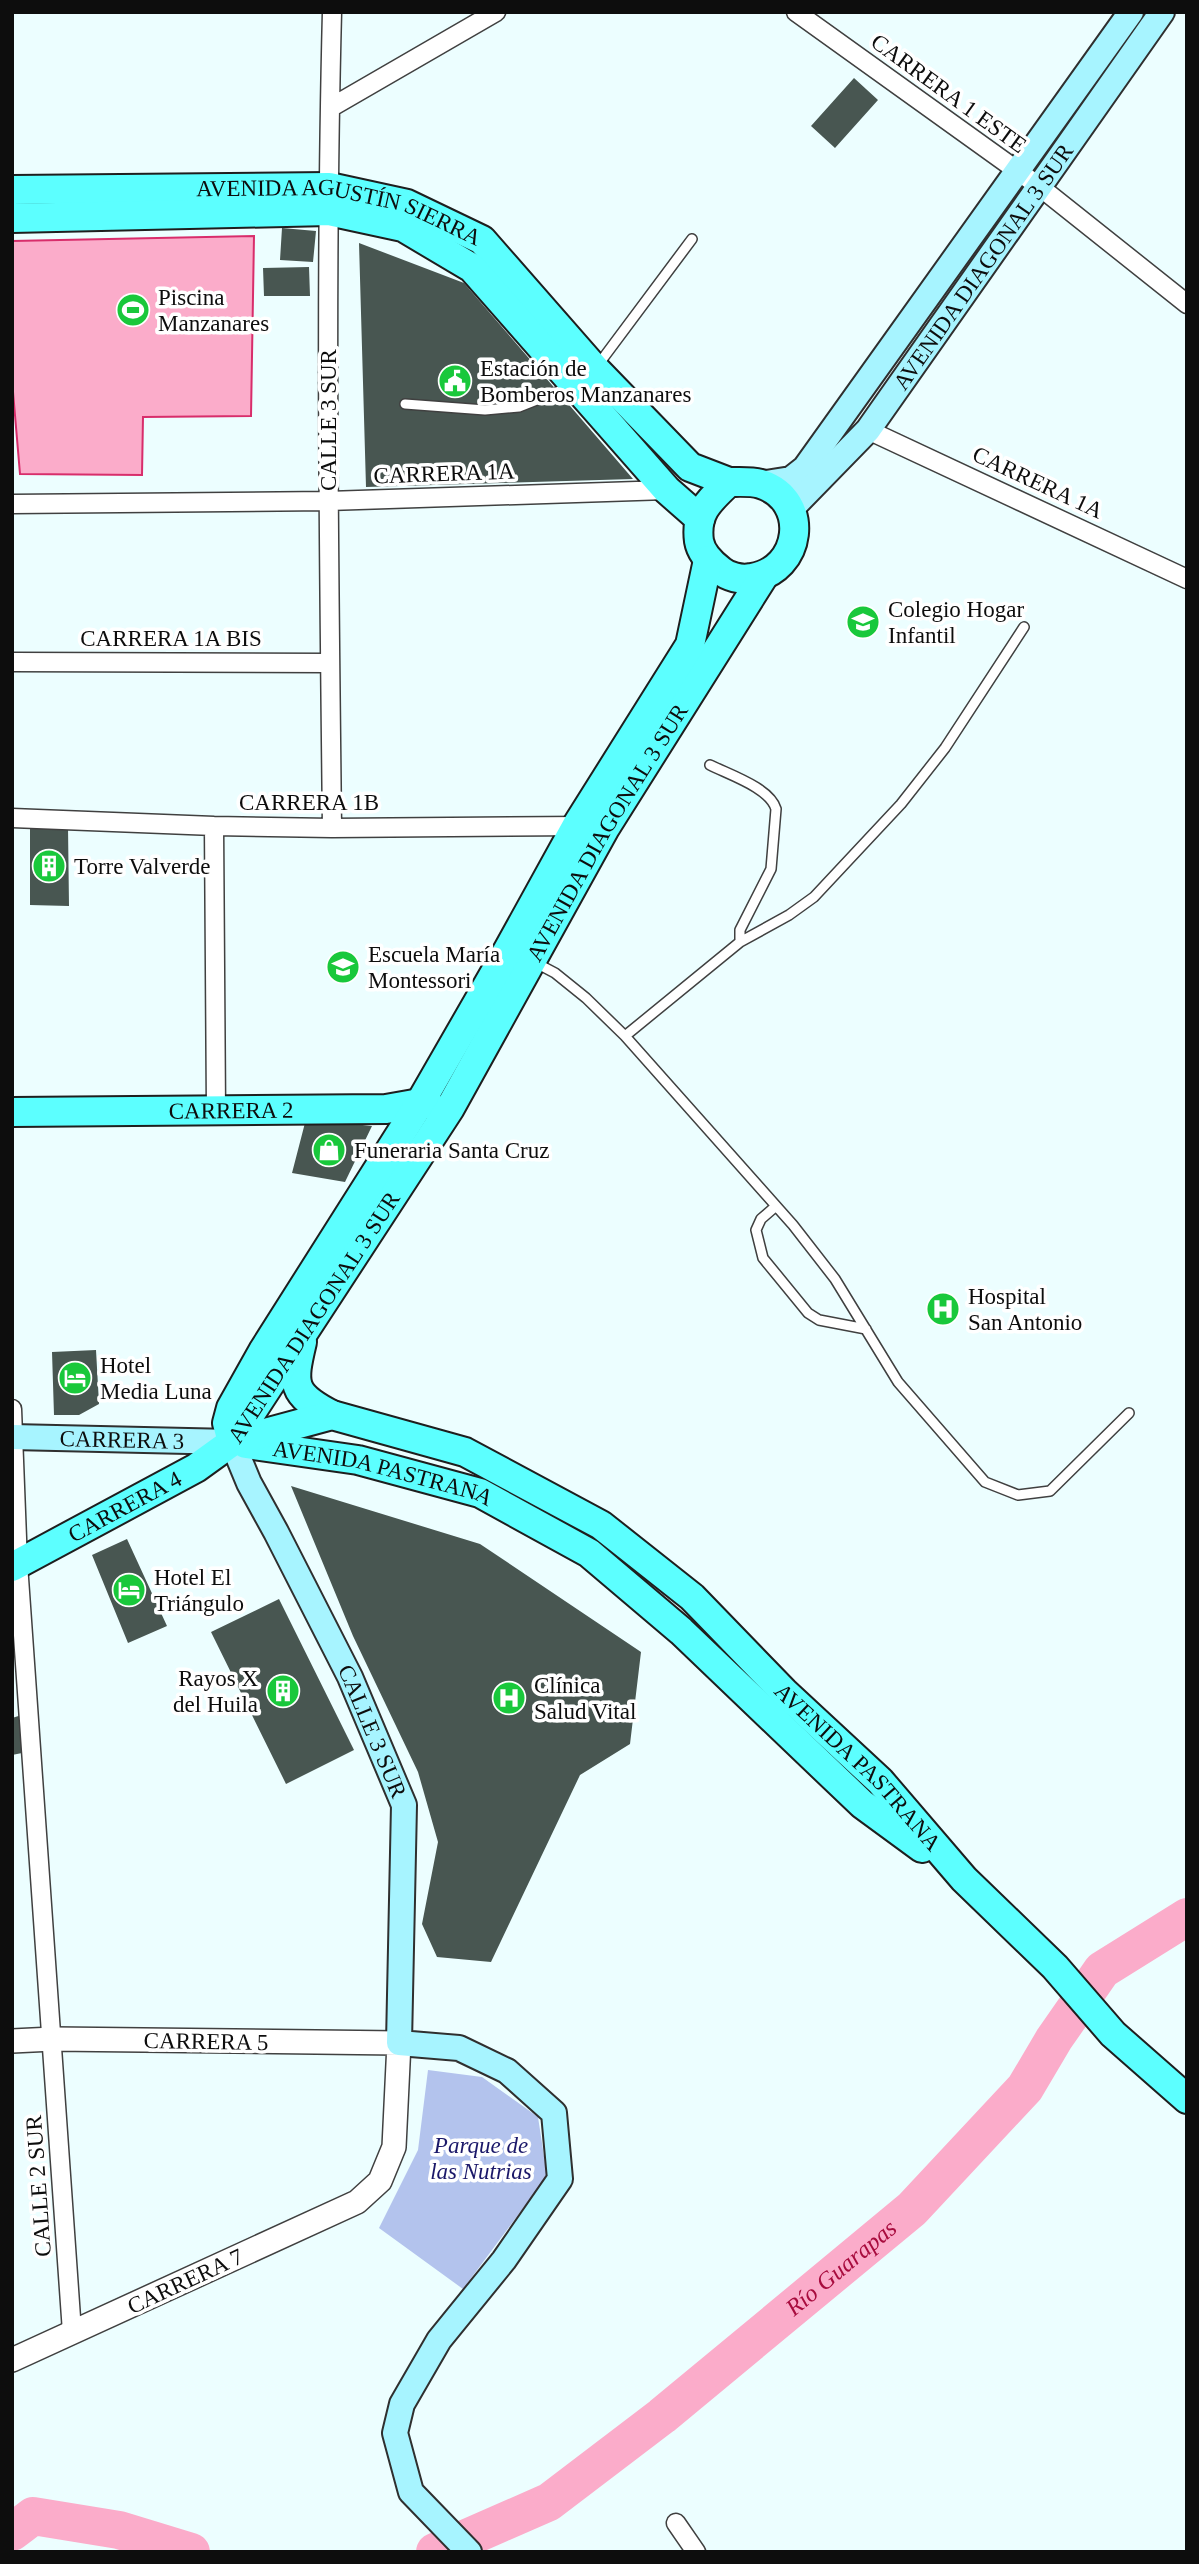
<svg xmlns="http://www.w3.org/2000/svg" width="1199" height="2564" font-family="Georgia,serif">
<rect width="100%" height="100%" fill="#ecfeff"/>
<path fill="#b3c3ed" d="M428,2070l54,7 56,40 9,59 -84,113 -84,-61 39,-78z"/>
<path fill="#fbacca" stroke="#d82d6b" stroke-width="2" d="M254,236l-3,180 -108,1 -1,58 -122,-1 -8,-94v-139z"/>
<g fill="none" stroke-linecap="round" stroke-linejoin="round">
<g stroke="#fbacca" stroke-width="38">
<path d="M12,2532l21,-16 86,14 72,22"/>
<path id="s1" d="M435,2552l114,-50 113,-86 250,-207 113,-121 29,-49 48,-69 85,-53"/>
</g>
</g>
<path fill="#485651" d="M854,78l24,22 -43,48 -24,-22z
M282,228l34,3 -3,31 -33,-2z
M359,243l105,40 169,196 -267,8z
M309,267l1,29h-46l-1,-28z
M30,825l38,2 1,79 -39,-1z
M306,1119l66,7 -27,56 -53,-9z
M96,1350l3,54 -20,11h-25l-2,-63z
M291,1486l189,58 161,108 -11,92 -50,31 -89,187 -54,-5 -15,-33 16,-82 -20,-70 -65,-136z
M127,1539l40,87 -39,17 -36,-88z
M279,1599l75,151 -68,34 -75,-152z
M25,1714l-3,39 -10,2v-37z"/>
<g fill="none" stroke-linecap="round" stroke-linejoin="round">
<defs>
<path id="service" d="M598,365l94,-126
M405,404l80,6 34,-3 53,-21
M740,942l49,-27 25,-18 87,-93 44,-56 79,-121
M536,963l19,10 31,25 39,38 168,189 42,54 63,103 87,100 33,13 32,-4 79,-78
M625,1036l115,-94v-12l31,-61 5,-60c-6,-21 -46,-34 -66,-44
M776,1206l-15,13 -5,11 7,28 45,55 11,7 47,9"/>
<path id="minor" d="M796,12l244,175 147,117
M330,108l166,-96
M868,430l319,149
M12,504l316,-3 339,-11
M12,662l318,1
M12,818l202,8 118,2 252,-2
M214,826l2,285
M332,828c-3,-272 -7,-544 0,-816
M12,1409l6,155 54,768
M676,2523l20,29"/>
<path id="tertiary" d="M12,2041l41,-2 346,4 -5,104 -14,34 -23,21 -345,158"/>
<g id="secondary">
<path d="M760,484l31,-5 14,-11 326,-456"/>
<path id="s2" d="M791,509l77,-79 294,-418"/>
<path id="s3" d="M12,1437l220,5 17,41 27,49 74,145 54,128 -5,238 60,5 48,23 47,42 6,66 -56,81 -65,80 -37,64 -7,29 16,59 58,60"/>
</g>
<g id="primary">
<path id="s4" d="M12,190l317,-3 78,17 75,36 113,129 95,98 39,15"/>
<path d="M12,218l317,-7 74,16 69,41 195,222 33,29"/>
<path d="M729,482c10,0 23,-1 32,2 50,16 41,87 -10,94 -10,2 -23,-1 -31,-8 -9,-7 -19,-17 -21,-29 -4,-29 11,-41 30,-59z"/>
<path id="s5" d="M12,1112l374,-3 34,-6 9,1"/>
<path d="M302,1342c-10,42 -11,52 30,73"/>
<path id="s6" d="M232,1442l218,-334 155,-280 158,-251"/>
<path d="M232,1442l-5,-19 4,-15 32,-57 157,-248 88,-153 69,-125 113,-180 18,-85"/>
<path id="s7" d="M246,1444l112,16 122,33 109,60 92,78 181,173 60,44"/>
<path id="s8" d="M12,1567l184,-99 36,-26 100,-27 133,37 136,73 91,72 92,95 96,89 84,98 91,88 58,67 74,65"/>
</g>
</defs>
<use href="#service" stroke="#404040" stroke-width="12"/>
<use href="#minor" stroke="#404040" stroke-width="21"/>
<use href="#tertiary" stroke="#404040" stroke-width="26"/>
<use href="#secondary" stroke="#2f2f2f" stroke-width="28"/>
<use href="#primary" stroke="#1e1e1e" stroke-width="32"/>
<use href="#service" stroke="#fff" stroke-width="9"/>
<use href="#minor" stroke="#fff" stroke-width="18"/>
<use href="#tertiary" stroke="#fff" stroke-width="23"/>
<use href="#secondary" stroke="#a7f4ff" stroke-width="24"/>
<use href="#primary" stroke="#5cffff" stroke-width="28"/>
</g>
<defs>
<symbol id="stadium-disc" viewBox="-11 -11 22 22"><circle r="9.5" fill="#19c83b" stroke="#fff"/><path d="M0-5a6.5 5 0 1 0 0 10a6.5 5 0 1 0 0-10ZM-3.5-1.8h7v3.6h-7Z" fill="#fff"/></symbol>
<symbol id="civic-disc" viewBox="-11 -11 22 22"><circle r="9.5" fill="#19c83b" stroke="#fff"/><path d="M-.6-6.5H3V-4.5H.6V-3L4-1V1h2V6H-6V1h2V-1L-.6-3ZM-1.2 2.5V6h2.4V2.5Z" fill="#fff"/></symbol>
<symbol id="school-disc" viewBox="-11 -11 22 22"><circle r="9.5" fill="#19c83b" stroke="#fff"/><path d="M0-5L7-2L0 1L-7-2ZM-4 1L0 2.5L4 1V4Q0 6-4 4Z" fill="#fff"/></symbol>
<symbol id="building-disc" viewBox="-11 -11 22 22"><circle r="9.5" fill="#19c83b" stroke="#fff"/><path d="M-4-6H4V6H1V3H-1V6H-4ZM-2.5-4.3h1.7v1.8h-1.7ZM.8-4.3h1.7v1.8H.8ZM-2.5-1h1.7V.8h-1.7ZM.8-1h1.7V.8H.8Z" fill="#fff"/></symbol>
<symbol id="shop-disc" viewBox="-11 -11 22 22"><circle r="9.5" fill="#19c83b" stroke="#fff"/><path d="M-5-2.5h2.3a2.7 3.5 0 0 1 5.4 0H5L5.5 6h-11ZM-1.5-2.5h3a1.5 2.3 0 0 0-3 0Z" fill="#fff"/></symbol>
<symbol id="hospital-disc" viewBox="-11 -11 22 22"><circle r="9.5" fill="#19c83b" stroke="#fff"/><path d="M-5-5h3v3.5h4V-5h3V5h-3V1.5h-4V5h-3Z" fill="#fff"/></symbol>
<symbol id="hotel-disc" viewBox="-11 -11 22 22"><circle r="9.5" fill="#19c83b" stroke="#fff"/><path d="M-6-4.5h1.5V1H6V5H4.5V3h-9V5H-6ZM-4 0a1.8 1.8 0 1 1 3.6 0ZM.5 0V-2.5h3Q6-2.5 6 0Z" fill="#fff"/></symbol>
</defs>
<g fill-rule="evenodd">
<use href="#stadium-disc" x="114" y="291" width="38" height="38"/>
<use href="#civic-disc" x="436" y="362" width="38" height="38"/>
<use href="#school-disc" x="844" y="603" width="38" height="38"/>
<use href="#building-disc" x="30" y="847" width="38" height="38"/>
<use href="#school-disc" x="324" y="948" width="38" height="38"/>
<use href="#shop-disc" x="310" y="1131" width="38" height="38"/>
<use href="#hospital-disc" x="924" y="1290" width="38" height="38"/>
<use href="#hotel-disc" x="56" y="1359" width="38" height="38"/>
<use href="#hotel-disc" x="110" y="1571" width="38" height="38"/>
<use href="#building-disc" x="264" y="1672" width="38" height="38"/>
<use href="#hospital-disc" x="490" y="1679" width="38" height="38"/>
</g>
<g text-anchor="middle" stroke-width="7" stroke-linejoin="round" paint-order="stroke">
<g font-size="23" fill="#0d0d0d" stroke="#fff">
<text transform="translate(949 93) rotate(36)" y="8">CARRERA 1 ESTE</text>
<text dy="8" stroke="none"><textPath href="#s4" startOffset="331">AVENIDA AGUSTÍN SIERRA</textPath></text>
<text dy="8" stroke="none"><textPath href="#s2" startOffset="310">AVENIDA DIAGONAL 3 SUR</textPath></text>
<text transform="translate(328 420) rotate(-90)" y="8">CALLE 3 SUR</text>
<text transform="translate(444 473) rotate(-2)" y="8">CARRERA 1A</text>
<text transform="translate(1038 482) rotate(25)" y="8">CARRERA 1A</text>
<text x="171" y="646">CARRERA 1A BIS</text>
<text x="309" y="810">CARRERA 1B</text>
<text dy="8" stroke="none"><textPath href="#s6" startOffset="716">AVENIDA DIAGONAL 3 SUR</textPath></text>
<text dy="8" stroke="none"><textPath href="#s5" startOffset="219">CARRERA 2</textPath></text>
<text dy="8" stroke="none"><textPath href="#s6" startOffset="149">AVENIDA DIAGONAL 3 SUR</textPath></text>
<text dy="8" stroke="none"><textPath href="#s3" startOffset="110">CARRERA 3</textPath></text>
<text dy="8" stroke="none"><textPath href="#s7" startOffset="140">AVENIDA PASTRANA</textPath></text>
<text dy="8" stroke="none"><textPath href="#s8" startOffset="128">CARRERA 4</textPath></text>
<text dy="8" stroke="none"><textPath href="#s3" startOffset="542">CALLE 3 SUR</textPath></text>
<text dy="8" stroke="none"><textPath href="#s8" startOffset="1003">AVENIDA PASTRANA</textPath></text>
<text transform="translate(206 2041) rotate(1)" y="8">CARRERA 5</text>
<text transform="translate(38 2186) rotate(-94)" y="8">CALLE 2 SUR</text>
<text transform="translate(185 2281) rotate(-25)" y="8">CARRERA 7</text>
</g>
<g font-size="23" fill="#0d0d0d" stroke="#fff" text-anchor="start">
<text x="158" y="305">Piscina<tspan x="158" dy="26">Manzanares</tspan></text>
<text x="480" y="376">Estación de<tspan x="480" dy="26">Bomberos Manzanares</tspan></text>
<text x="888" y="617">Colegio Hogar<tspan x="888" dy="26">Infantil</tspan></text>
<text x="74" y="874">Torre Valverde</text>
<text x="368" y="962">Escuela María<tspan x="368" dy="26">Montessori</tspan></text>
<text x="354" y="1158">Funeraria Santa Cruz</text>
<text x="968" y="1304">Hospital<tspan x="968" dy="26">San Antonio</tspan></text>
<text x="100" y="1373">Hotel<tspan x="100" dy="26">Media Luna</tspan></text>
<text x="154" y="1585">Hotel El<tspan x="154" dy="26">Triángulo</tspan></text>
<text x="258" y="1686" text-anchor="end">Rayos X<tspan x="258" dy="26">del Huila</tspan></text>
<text x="534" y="1693">Clínica<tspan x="534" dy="26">Salud Vital</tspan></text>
</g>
<g font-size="23" font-style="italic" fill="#1b1869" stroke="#fff">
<text x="481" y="2153">Parque de<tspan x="481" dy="26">las Nutrias</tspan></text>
</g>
<g font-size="24" font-style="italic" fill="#a80c3e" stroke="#fff">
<text dy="8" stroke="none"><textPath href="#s1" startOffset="499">Río Guarapas</textPath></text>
</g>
</g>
<rect width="1199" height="2564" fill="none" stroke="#0d0d0d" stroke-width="28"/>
</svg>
